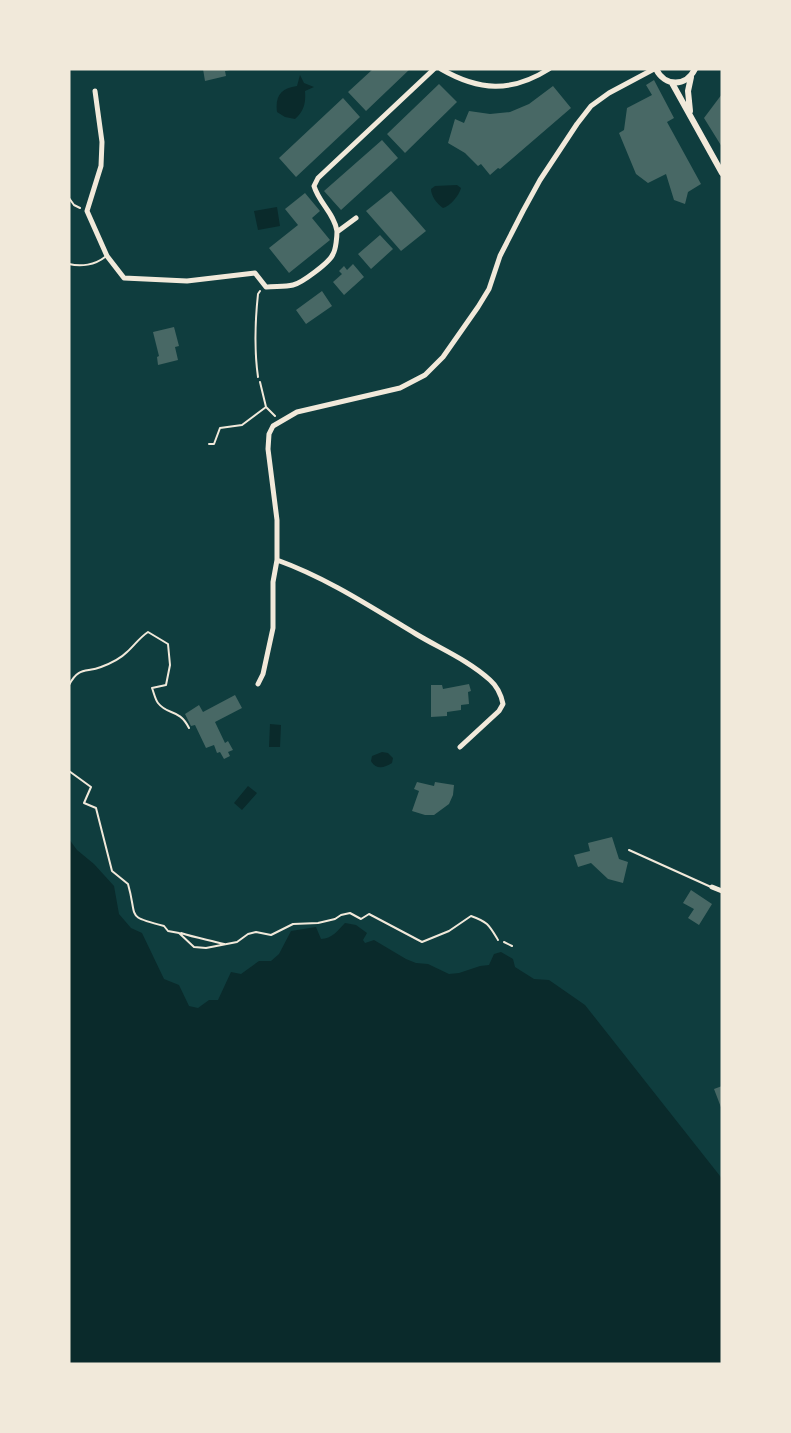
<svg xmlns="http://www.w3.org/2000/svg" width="791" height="1433" font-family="Figtree,sans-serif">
<rect width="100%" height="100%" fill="#0f3d3e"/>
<path fill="#0a2a2b" d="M300,75l4,8 10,4 -9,4c1,12 -1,20 -10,28l-10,-2 -8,-5c-2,-16 4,-24 20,-26z
M457,185l4,3c-2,8 -11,18 -18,20 -6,-4 -12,-12 -12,-19l4,-3z
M277,207l3,19 -22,4 -4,-19z
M270,724l11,1 -1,22h-11z
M382,752l6,1 5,5 -1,5c-8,5 -16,7 -21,-2l1,-5z
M248,786l9,7 -15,17 -8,-7z
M69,839l8,11 17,14 20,22 5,28 12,14 11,5 22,46 15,6 10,21 9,2 11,-8h9l13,-28 10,2 18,-13h12l8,-7 12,-23 25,-4 5,12c11,0 17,-9 24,-16l11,2 11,8 -4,7 2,3 9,-3 32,19 10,4 12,1 21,10 10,-1 21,-7 9,-1 5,-11 7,-2 12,7 2,8 19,12 15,1 36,25 135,171 2,4v184h-653z"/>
<path fill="#486865" d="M203,69h27v1l-5,1 1,5 -21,5z
M373,69h37l-44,42 -18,-19z
M654,80l20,38 -7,4 34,62 -13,8 -3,12 -11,-4 -8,-26 -18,9 -12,-9 -17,-41 5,-3 3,-22 25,-13 -6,-10z
M439,84l18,18 -52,51 -18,-19z
M553,86l18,22 -71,61 -2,-1 -8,7 -9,-11 -3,2 -13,-13 -17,-10 7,-24 9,4 5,-12 21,3 20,-2 19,-8z
M722,94v53l-18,-29z
M343,98l17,19 -64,60 -17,-19z
M382,140l16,18 -57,52 -17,-19z
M391,191l35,40 -25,20 -35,-40z
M305,193l15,18 -8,7 18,22 -41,33 -20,-25 29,-23 -13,-16z
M380,235l13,14 -22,20 -13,-15z
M353,264l11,13 -20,18 -11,-13 9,-8 -3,-3 5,-5 3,4z
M322,291l10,15 -26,18 -10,-14z
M174,327l5,19 -4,1 3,13 -20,5 -1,-8 2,-1 -6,-24z
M469,684l2,7 -3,1 1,12 -8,1v5l-14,2v4l-16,1v-32h11l1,4z
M235,695l7,13 -27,14 10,21 3,-2 5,9 -5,2 2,4 -6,3 -4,-7 -3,1 -3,-8 -8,3 -11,-23 -4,1 -6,-12 14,-9 4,7z
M417,782l17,4 1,-4 19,3 -1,10 -4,9 -15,11h-9l-13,-4 7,-20 -5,-2z
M612,837l7,22 9,3 -5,21 -15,-4 -17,-16 -13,4 -4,-12 16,-4 -2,-8z
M691,890l21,14 -13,21 -11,-7 6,-9 -11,-6z
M722,1086v24l-8,-21z"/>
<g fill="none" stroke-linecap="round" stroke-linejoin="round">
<path stroke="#f1e9da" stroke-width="2" d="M69,198l5,7 6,3
M258,377c-4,-28 -3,-55 0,-83l2,-3
M260,382l6,25 9,9
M209,444h5l6,-16 22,-3 24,-18
M69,685c10,-19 17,-12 32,-18 8,-3 20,-9 26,-15 7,-6 12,-14 21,-20l20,12 2,21 -4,20 -14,3c2,5 3,11 6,15 10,13 21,5 31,25
M69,771l22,16 -7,16 12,5 16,63 16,13c10,35 -3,32 36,42l4,5 11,2 15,14 12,1 31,-6 11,-8 8,-2 15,3 22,-11 25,-1 17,-4 6,-4 9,-2 11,6 8,-5 53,28 27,-11 22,-15c17,6 18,9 27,24
M181,933c15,5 29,7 43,11
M504,942l8,4"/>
<path stroke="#f1e9da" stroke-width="2" d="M69,264c12,3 26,1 36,-7
M629,850l82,37"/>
<path stroke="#f1e9da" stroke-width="5" d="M441,69c38,22 70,24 108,0
M95,91l7,51 -1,24 -14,45 20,45 17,22 63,3 68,-8 11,14c9,-1 19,0 27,-2 9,-2 37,-23 40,-31 3,-5 4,-18 4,-23 -3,-18 -18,-28 -23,-45l4,-8 116,-109
M337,232l19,-14
M277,560c50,18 94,47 139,74 25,15 52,26 74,46 8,7 11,14 13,24l-4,7 -39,36
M258,684l5,-10 10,-46v-46l4,-22v-40l-9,-71 1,-15 4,-8 24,-14 103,-24 25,-13 18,-18 35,-50 11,-18 11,-33 23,-45 17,-31 37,-56 14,-18 18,-13 45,-24
M712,887l10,4"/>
<path stroke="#f1e9da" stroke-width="6" d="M656,69c9,18 30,18 39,0
M672,83l50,90
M690,111l-2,-20 3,-14"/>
</g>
<rect width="791" height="1433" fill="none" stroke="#f1e9da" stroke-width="141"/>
</svg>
